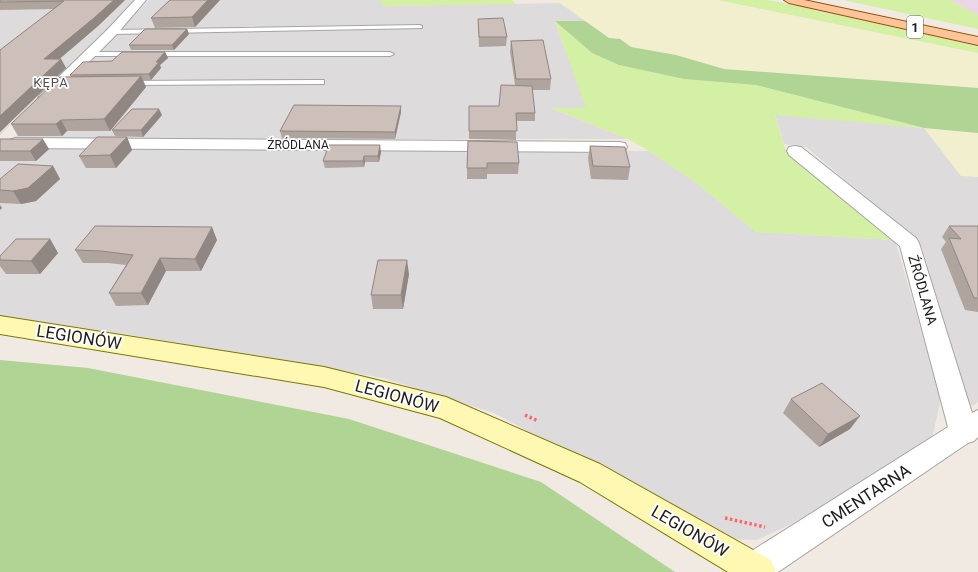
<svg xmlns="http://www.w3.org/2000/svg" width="978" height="572" font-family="Roboto,sans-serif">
<rect width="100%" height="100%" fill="#f0eae3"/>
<path fill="#dddbdb" d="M0,0h137l-137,135z
M149,0h232l2,6 177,-3 25,18 -30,1 32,86 -34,1 75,30h-615z
M775,114l149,14 37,47 17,2v225l-6,4 -8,-9 -42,-150 -8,-9 -108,-91 -22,-3z
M4,147l645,4 49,33 58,48 139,8 46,159 -10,43 -142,83 -32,15 -30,-1 -233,-126 -111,-35 -245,-42 -138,-20v-166z"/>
<path fill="#ead5e9" d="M950,0h28v15z"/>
<path fill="#f1efcd" d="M550,0h167l261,53v35l-254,-19 -48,-14 -45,-8 -11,-8 -11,-1 -49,-35z
M924,128l54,5v44l-17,-1z"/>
<path fill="#d4f0a4" d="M381,0h131l4,4 -133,2z
M718,0h48l13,2 199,44v7z
M843,0h107l28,15v14z
M555,21l37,32 27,12 65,14 72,6 168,43 -149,-13 10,34 110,91 -139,-8 -58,-48 -49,-33 -21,-12 -77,-31h35z"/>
<path fill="#b0d494" d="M555,21h30l24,17 11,1 11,8 45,8 48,14 254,19v45l-54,-5 -168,-43 -72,-6 -65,-14 -27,-12z
M0,360l88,8 261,51 192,63 134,90h-675z"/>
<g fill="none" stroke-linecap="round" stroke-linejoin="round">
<defs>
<path id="lane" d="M420,25l2,1v2l-310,6 -3,-2 3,-2z
M86,52h304l4,2 -4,2h-301l-4,-2z
M321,80h3v4l-196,1 -4,-2 4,-2z"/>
<path id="street" d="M135,0h11l-30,35 -66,66 -5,1 -5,-1 -2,-3 2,-3 68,-66z
M15,138l604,4 6,1 2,4 -2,4 -6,1 -604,-4 -6,-2 -2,-3 2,-3z
M795,146l6,1 115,91 3,5 53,170 6,-3v27l-4,4 -6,2 -190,129h-39l-1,-3 4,-12 206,-130 -48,-181 -111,-91 -2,-4 2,-4z"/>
<path id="secondary" d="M0,316l324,51 122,30 154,67 171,96 5,12h-48l-148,-90 -140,-64 -116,-31 -324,-53z"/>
<path id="primary" d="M784,0h20l174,37v8l-189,-42z"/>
</defs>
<use href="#lane" stroke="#a5a5a5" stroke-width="2"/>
<use href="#street" stroke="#a5a5a5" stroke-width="2"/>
<use href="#secondary" stroke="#7b7700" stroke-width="2"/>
<use href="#primary" stroke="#995100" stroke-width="2"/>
<path stroke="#ff666c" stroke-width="3.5" stroke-dasharray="2.5 2.5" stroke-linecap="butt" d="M525,415l13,6
M725,518l40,9"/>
<use href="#lane" fill="#fff" fill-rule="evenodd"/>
<use href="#street" fill="#fff" fill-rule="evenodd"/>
<use href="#secondary" fill="#fff8b3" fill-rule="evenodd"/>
<use href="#primary" fill="#ffc59a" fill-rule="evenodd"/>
</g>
<path fill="#b0a49f" d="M0,0h125l-27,26 -39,33h2l5,9 -66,64 54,-123 -54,1z
M170,0h50l-25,27 -40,1 -4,-10z
M478,19l29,18 -1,9 -27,1z
M187,29l2,5 -15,16h-43l-2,-5z
M511,41l40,38 -1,11h-18l3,23v8h-19v19l-47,-1v-8l30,-25 16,-21 -5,-34z
M165,52l3,6 -8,7 1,3 -10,12h-8l3,7 -36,44h-43l-5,5h-44l-7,-12 60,-47 -1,-2 42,-14z
M401,112l-6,27 -113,-1 -2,-7z
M162,115l-19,22 -28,-1 -3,-6z
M127,137l5,13 -16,18h-30l-7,-12z
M0,139l49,10 -13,12h-36z
M468,141l51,22 -1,11h-31v5h-20v-11z
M590,146l40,21 -2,13 -37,-1 -3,-21z
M381,152l-2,10h-14l-1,5 -39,1 -2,-7z
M53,166l7,13 -24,22 -15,3 -21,-1v-24z
M949,226h29v86l-13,-2 -24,-61 5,-7 -4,-5z
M50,239l8,14 -18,21h-34l-6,-8v-10z
M217,240l-16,31h-35l-18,34 -32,1 -7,-13 17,-28 -18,-2h-25l-8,-13z
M409,274l-6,35h-30l-2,-14z
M791,399l59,30 -31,18 -36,-34z"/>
<path fill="#908682" d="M114,0h11l-27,26 -49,42 -5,-9z
M208,0h12l-25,27 -3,-10z
M187,29l2,5 -15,16 -2,-5z
M165,52l3,6 -8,7 1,3 -10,12 -2,-6 7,-12z
M61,59l5,9 -66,64v-16z
M141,76l5,11 -36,44 -6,-12z
M401,106v6l-6,27v-7z
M159,109l3,6 -19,22 -2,-7z
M61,120l6,11 -5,5 -6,-12z
M127,137l5,13 -16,18 -6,-13z
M43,139l6,10 -13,12 -6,-10z
M380,145l1,7 -2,10 -1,-6z
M364,156l1,6 -1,5 -1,-6z
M53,166l7,13 -24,22 -15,3 -8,-13z
M0,205l2,3 -2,2z
M212,227l5,13 -16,31 -6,-12z
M50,239l8,14 -18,21 -9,-13z
M160,258l6,13 -18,34 -7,-12z
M407,260l2,14 -6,35 -2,-14z
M860,416l-10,13 -31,18 9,-13z"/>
<path fill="#cdbfb9" stroke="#908682" d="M0,0h114l-20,18 -50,41h17l-61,57v-66l64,-49 -64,1z
M170,0h38l-16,17 -41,1z
M503,18l4,19h-28l-1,-18z
M145,29h42l-15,16h-43z
M543,40l8,39h-35l-5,-38z
M122,52h43l-9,10h3l-10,12 -79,1 13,-13 29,-1z
M141,76l-37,43 -43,1 -5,4h-45l49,-47z
M501,85l31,1 3,27h-19l1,18h-48v-25h30z
M294,105l107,1 -6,26 -115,-1z
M132,109h27l-18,21h-29z
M97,137h30l-17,18 -31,1z
M0,139h43l-13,12h-30z
M468,141l49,1 2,21h-32v5h-20z
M329,145h51l-2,11h-14l-1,5h-40z
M590,146l35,1 5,20 -37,-1z
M18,164l35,2 -25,22 -15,3 -13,-1v-11z
M95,226l117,1 -17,32 -35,-1 -19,35h-32l24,-38 -32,-4 -26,-1z
M949,226h29v72h-4l-25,-60 12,1z
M16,239h34l-19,22 -31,-1v-4z
M378,260h29l-6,35h-30z
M822,383l38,33 -32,18 -37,-35z"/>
<g text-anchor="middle" stroke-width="3.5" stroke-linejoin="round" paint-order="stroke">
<g font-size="12" fill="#1e1e1e" stroke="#fff">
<text x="298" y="149">ŹRÓDLANA</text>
</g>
<rect fill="#fff" stroke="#626262" stroke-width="1" x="907" y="16" width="16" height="22" rx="3"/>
<g font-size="13" font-weight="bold" fill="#1e1e1e">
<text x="915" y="32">1</text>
</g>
<g font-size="13" letter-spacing="1" fill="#515151" stroke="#fff">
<text x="51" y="87">KĘPA</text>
</g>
<g font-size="14" fill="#1e1e1e" stroke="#fff">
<text transform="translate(923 290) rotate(74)" y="5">ŹRÓDLANA</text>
</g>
<g font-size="17" fill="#1e1e1e" stroke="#fff">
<text transform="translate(79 337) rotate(9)" y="6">LEGIONÓW</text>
<text transform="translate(397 396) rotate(15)" y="6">LEGIONÓW</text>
<text transform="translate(866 496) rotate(-33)" y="6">CMENTARNA</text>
<text transform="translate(690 531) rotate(30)" y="6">LEGIONÓW</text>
</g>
</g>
</svg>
